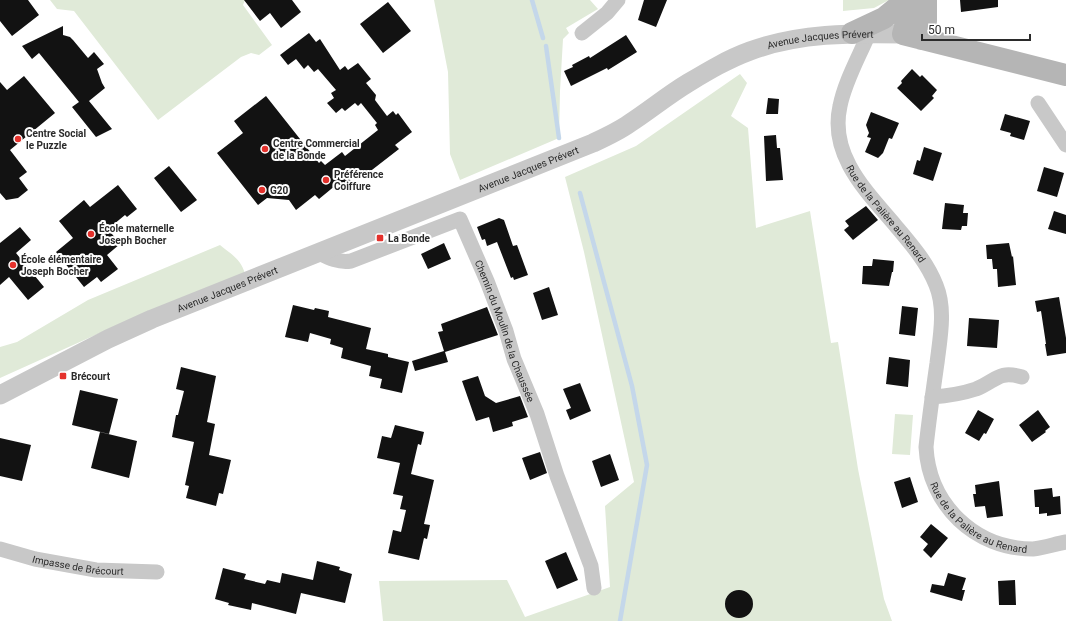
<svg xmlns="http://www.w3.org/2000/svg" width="1066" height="621" font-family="Roboto,sans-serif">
<rect width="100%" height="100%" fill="#fff"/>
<path fill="#e0ead8" d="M50,0h195l-2,5 29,40 -13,10 -8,-2 -10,4 -83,63 -84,-109 -17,-2z
M434,0h156l8,9 -32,19 3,5 -6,6 -3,52 -1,47 -99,42 -10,-26 -2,-82z
M843,0h46l-15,8 -31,3z
M740,74l7,9 -16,33 17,12 8,100 54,-17 21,132 7,-1 20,127 26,130 8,22h-509l-4,-40 128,-1 18,37 85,-30 -5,-81 29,-24 -50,-230 -19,-75 71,-31z
M220,245c11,9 21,14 25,29l-143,58 -102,46v-31l17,-5 71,-42z
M895,414l18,1 -3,40 -18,-1z"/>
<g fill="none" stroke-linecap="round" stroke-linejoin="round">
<path stroke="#c4d7ea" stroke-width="4.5" d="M532,0l11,38
M546,46l13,92
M580,193l52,193 15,79 -27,156"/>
</g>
<path fill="#121212" d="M0,0h28l11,15 -27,21 -12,-15z
M244,0h48l9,12 -20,16 -11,-15 -10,8z
M644,0h23l-11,27 -18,-7z
M960,0h38v7l-37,5z
M388,2l23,29 -28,22 -23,-29z
M63,26v9l7,2 3,3 15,18 6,-6 10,12 -7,5 5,14 3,5 -16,13 23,28 -16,8 -24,-30 7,-5 -40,-49 -7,6 -10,-13z
M309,33l7,9 4,-3 20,31 5,-4 3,4 10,-7 13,16 -5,4 10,12 -1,5 12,16 6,-5 3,4 2,-2 14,19 -17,13 4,4 -40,31 -3,-4 -17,14 -3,-5 -17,14 -4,-4 -19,15 -7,-10 -22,-2 -9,7 -41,-52 26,-20 -9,-12 32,-25 53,67 2,-2 4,4 17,-13 3,4 33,-26 -3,-5 2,-2 -16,-20 -3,3 -3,-3 -10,8 -3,-3 -6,5 -9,-10 7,-5 -3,-5 5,-3 -18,-21 -4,3 -6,-7 -4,4 -8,-10 -8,6 -8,-10z
M626,35l11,17 -29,18 -1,-2 -36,18 -7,-15 9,-4 -1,-2 17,-9 1,2z
M912,69l8,8 2,-2 15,15 -5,6 2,2 -13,13 -24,-23 5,-5 -1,-2z
M24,76l31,37 -45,37 17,22 -8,6 9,12 -10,8 -12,2 -6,-7v-111l7,8z
M768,98l11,1 -1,15h-12z
M871,112l28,11 -7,16 -3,-1 -6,15 -5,5 -13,-6 6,-14 -4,-1 2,-4 -3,-8z
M1005,114l25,7 -6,19 -14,-4 1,-3 -11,-3z
M776,135l1,13h3l3,32 -17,1 -2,-45z
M924,147l18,6 -9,28 -20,-7 4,-14 3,1z
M169,166l28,34 -16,12 -27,-34z
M1044,167l20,6 -7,24 -20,-6z
M118,185l19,24 -10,8 -2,-2 -17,14 12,15 -13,11 11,14 -17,13 -4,-5 -13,10 -28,-35 17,-14 -14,-17 25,-21 6,7z
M945,203l19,2 -1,8h5l-1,13h-5l-1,4 -19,-1z
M866,206l12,14 -25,20 -9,-10 5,-4 -4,-5z
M1054,211l12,4v19l-18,-5z
M499,218l5,2 9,26 4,-1 11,30 -14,5 -1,-3 -2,1 -14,-36 -10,4 -2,-7 -3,1 -5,-13z
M20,227l11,13 -15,13 28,34 -16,13 -19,-23 -9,8v-42z
M444,243l7,16 -23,10 -7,-15z
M1009,243l3,14 1,-1 3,29 -18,2 -1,-18h-4l-1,-10h-5l-1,-14z
M873,259l21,2 -1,11h-1l-3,14 -27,-2 1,-18h9z
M549,287l9,28 -16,5 -9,-27z
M1059,297l7,41v15l-19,3 -2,-12h1l-5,-33 -4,1 -2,-11z
M293,305l21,5 1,-2 14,3 -1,6 43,11 -5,21 22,5v3l21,5 -7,31 -22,-5 2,-9 -13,-3 2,-10 -30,-8 2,-10 -13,-4 1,-5 -21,-6 -2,9 -23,-5z
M902,306l16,2 -3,28 -16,-2z
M487,307l11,28 -53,17 3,10 -33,9 -3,-10 32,-10 -6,-19 5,-1 -2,-7z
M969,318l30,2 -2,28 -30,-2z
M889,357l21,3 -2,27 -22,-3z
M181,367l35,9 -9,46 8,2 -6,31 22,5 -8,34 -4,-1 -3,13 -30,-8 3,-12 -4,-1 9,-43 -22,-5 4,-22h2l6,-24 -8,-2z
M478,376l7,20 11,7 24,-7 8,21 -16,5 1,4 -20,6 -4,-15 -13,4 -14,-40z
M580,383l11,28 -21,9 -4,-10 5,-2 -8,-19z
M80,390l38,9 -9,35 -37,-9z
M978,410l16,9 -8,15 -2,-1 -5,8 -14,-8z
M1038,410l12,17 -5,4 1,1 -14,10 -13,-17z
M395,425l29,7 -3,13 -3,-1 -7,30 23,6 -10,44 6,1 -3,14 -3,-1 -5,22 -31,-7 5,-23 8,2 5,-22 -6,-1 3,-13 -10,-2 7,-31 -23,-5 5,-22 9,2z
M100,432l37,9 -8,37 -38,-10z
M0,438l31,7 -9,36 -22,-5z
M540,452l7,21 -17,7 -8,-22z
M610,454l9,26 -18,7 -9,-26z
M910,477l8,25 -16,6 -8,-26z
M999,481l4,35 -16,2 -2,-12 -10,1 -2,-13h3l-1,-9z
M1052,488l1,9 7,-1 1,18 -14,2v-3l-8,1v-7h-4l-1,-17z
M931,524l17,14 -17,20 -8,-8 5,-6 -8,-7z
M566,552l12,28 -21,9 -12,-28z
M317,561l23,6 -1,3 13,4 -7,29 -44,-10 -5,21 -44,-11 -1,7 -23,-5 1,-2 -14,-4 8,-31 23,6 -2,5 21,5 2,-4 13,3 2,-10 31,7z
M948,573l18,5 -4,12h3l-3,11 -32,-9 2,-8 12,2z
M1015,580l1,25h-17l-1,-24z
M725 604a14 14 0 1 1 28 0a14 14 0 1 1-28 0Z"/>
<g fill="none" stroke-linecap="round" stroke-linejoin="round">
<g stroke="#c8c8c8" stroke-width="15">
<path d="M582,33l25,-20 11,-13"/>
<path id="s1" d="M869,33c-10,24 -24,48 -29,73 -11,49 26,85 55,119 16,19 32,37 41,60 10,24 4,53 1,78 -4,28 -8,56 -11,84 3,58 49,102 107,102 11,-1 22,-5 33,-7"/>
<path d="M1038,103l28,42"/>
<path id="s2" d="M319,253c10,5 20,10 32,8l109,-42 27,62 19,50 8,28 23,55 20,62 34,90 3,22"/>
<path d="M932,397c15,-1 29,-3 44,-8 20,-8 22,-19 46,-12"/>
<path id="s3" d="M0,549l35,10 61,11 61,2"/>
</g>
<path stroke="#c8c8c8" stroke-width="19" id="s4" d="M0,395l108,-56 44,-20 441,-176c13,-6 26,-12 37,-20 20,-13 38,-28 58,-40 20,-12 40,-24 62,-32 48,-18 102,-18 153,-17"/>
<path stroke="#b5b5b5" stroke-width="22" d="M914,0l-6,15 -5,19 163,41
M852,33l32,-15 22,-18
M922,39l4,-18v-21"/>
</g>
<g fill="#e4312c" stroke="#fff" stroke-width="1.5">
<circle cx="18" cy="139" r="4"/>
<circle cx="265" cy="149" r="4"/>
<circle cx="326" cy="180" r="4"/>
<circle cx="262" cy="190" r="4"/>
<circle cx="91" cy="234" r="4"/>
<rect x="376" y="234" width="8" height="8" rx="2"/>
<circle cx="13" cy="265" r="4"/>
<rect x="59" y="372" width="8" height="8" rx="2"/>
</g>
<g text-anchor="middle" stroke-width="4" stroke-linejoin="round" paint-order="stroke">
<g font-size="10" fill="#2b2b2b" stroke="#fff">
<text dy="4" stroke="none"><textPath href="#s4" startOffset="899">Avenue Jacques Prévert</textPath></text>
<text dy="4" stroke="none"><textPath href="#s4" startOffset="575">Avenue Jacques Prévert</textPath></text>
<text dy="4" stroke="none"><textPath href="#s1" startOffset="201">Rue de la Palière au Renard</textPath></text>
<text dy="4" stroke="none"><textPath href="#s4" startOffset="251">Avenue Jacques Prévert</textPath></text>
<text dy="4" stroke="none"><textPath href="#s2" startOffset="271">Chemin du Moulin de la Chaussée</textPath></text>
<text dy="4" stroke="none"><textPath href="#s1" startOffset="549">Rue de la Palière au Renard</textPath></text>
<text dy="4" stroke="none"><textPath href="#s3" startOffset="80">Impasse de Brécourt</textPath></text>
</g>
<g font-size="10" font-weight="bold" fill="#2b2b2b" stroke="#fff" text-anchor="start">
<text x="26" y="137">Centre Social<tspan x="26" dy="12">le Puzzle</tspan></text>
<text x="273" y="147">Centre Commercial<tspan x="273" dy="12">de la Bonde</tspan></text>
<text x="334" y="178">Préférence<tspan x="334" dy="12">Coiffure</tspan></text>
<text x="270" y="194">G20</text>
<text x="99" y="232">École maternelle<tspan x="99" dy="12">Joseph Bocher</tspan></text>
<text x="388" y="242">La Bonde</text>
<text x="21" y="263">École élémentaire<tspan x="21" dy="12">Joseph Bocher</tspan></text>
<text x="71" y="380">Brécourt</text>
</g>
</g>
<path d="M922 34v6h108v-6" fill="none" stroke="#2b2b2b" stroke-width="2"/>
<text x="928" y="34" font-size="12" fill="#2b2b2b" stroke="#ffffff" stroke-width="3" paint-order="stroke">50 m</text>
</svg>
